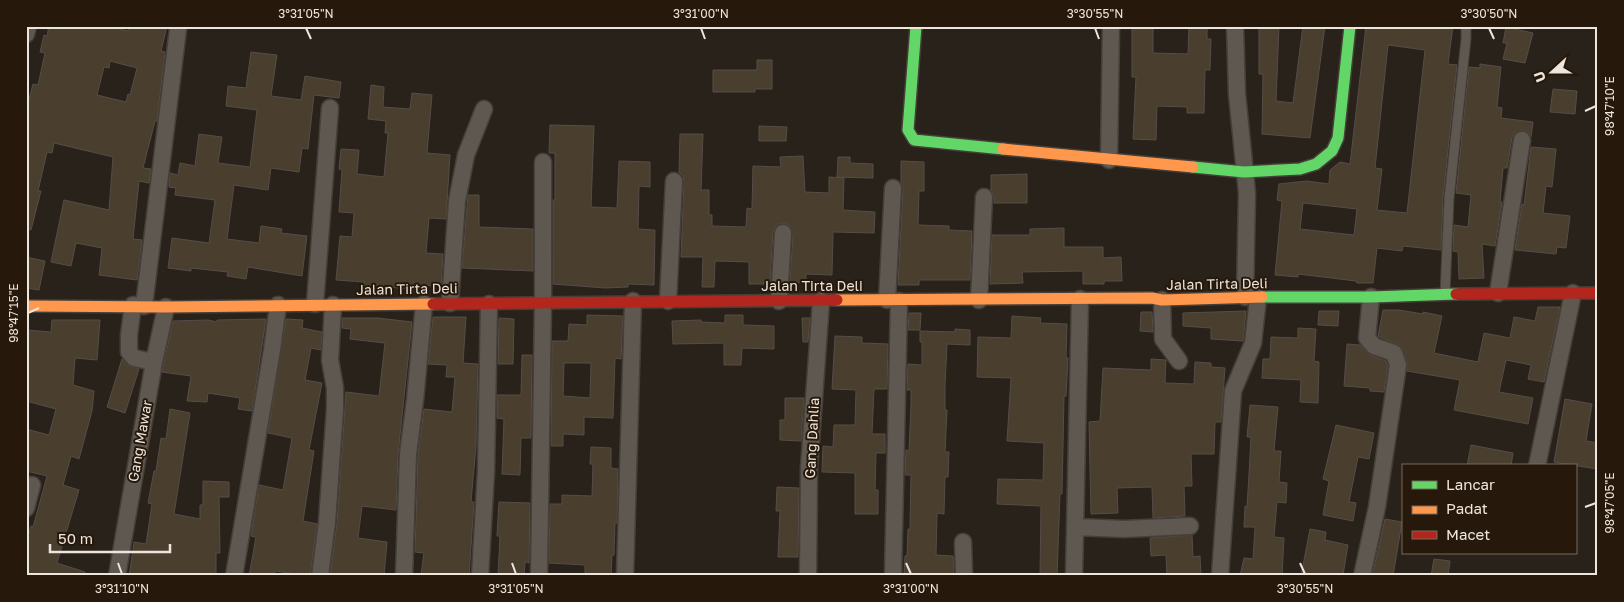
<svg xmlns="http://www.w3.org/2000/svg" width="1624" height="602" font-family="'Golos Text',sans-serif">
<rect width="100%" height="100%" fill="#29221a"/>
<path fill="#4a3e2e" stroke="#544e47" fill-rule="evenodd" d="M49,26h61l18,5 1,-5h38l-6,25 4,1 -8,69h-2l-12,47 8,1 -2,14 -10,-2 -6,58 9,1 -5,40 -38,-5 3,-27 -26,-5 -5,23 -20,-4 13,-62 45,10 4,-53 -59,-14 -2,10 -5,-1 -9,39h3l-10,39 -5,-1v-118l7,-27 5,1 7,-32 -5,-1 4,-17 3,1zM110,61l27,7 -7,27 -2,-1 -2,8 -29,-7 7,-28 5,1z
M1132,26h21v27l35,1 1,-28h18v13h4l-1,31h-5l-1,43h-17v-6l-30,-1 -1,34 -23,-1 3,-62h-4z
M1259,26h20l-3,75 17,2 10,-77h22l-15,112 -48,-4 1,-60h-4z
M1366,26h87l-5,38 9,1 -14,133 -2,52 -38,-4 -1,5 -25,-3 -4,35h-16l-1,-2 -58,-7v3l-23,-2 7,-74 -5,-1 2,-16 28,-3 22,3 1,-14 10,-8 10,2zM1388,45l37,5 -18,163 -30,-3 5,-41 -7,-1zM1303,203l54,6 -3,26 -54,-6z
M1506,27l27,6 -8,30 -22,-4 4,-16h-4z
M251,52l26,3 -6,41 30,4 4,-24 36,6 -2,16 -25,-3 -6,54 -6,-1 -3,24 -28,-4 -3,22 -34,-5 -7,54 32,4 2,-17 21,3 -1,4 26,3 -5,40 -54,-9 -2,12 -19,-3 1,-4 -37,-4v3l-23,-3 4,-30 37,5 6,-43 -40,-5 1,-7 -7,-1 1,-14 8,2 2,-12 15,3 4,-32 23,3 -4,26 32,4 7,-57 -31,-4 2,-20 18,2z
M757,60h15v29h-17v3h-42v-22h44z
M1480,64l21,3 -4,40 5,1 -1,10 32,4 -2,15 -3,-5 -5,-2 -8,3 -3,5 -5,30h-4l-3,34h2l-7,44 -13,-2 2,34 -25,1 -1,-27 -5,-1 1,-26 14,2 3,-32 -15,-2 13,-126 11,1z
M371,85l13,2 -1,20 27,2 2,-16 20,2 -5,58 23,2 -4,64 -17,-1 -3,35 17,1 -2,33 -17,-2 -1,5h-8l-34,-4v4l-18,1 1,-9 -28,-2 4,-44 12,1 2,-24 -15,-1 3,-42 -3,-1 2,-20 18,1 -2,24 27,3 4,-44h-3l1,-12 -18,-2z
M1553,89l24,2 -2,23 -25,-2z
M550,125l44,1 -3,81 26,1 2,-47 31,1v25l-11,-1 -1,43 17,1 -1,55 -26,-1v3l-23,1 -52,-4v-84h2v-47h-6z
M759,126l28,1 -1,14h-27z
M680,134h23l-2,56h8v25h3v11l34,1 1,-19 5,1 1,-43 28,1 -1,-10 23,-1 2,36 24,1v-16l15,1 -1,32 32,2 -1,21 -41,-1 -1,43 -26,-1v9l-16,-1 3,-49 -4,-8 -5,-2 -5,1 -4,3 -2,5 -3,50h-6v2h-15v-22l-34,-1 -1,26h-12l1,-30h-22l3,-75 -1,-6 -4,-4z
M1531,147l25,2 -4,38 -6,-1 -3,27 27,3 -4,32 -9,-1 -1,7 -41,-4 7,-46 2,1z
M838,157h12v6l23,1v14l-36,-1z
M901,161l23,1v29h-5l-1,34 31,1v4l23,1 -2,49h-51v5h-21l5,-96 -2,-7z
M1027,174v29h-33v-6l-3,-7v-15z
M468,195h11v32l54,2v42l-71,-3z
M1064,228v19h39v11l18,-1 1,24h-18v3h-21v-13l-61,1 1,11 -33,1 2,-49h38v-6z
M26,257l19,4 -6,29 -13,-2z
M1538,307h22l-16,75 -16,-3 3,-14 -25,-5 -7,32 34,6 -5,26 -74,-14 6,-30 -53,-9v-9l-6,-16 -23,-10 5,-26h16l24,4v-2l19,4 -8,37 44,9 6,-29 26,5 4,-21 21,4z
M1246,311l-3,30 -32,-2v-11l-28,-2v-13z
M1319,311h20l-1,15 -20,-1z
M1141,312h11l1,20 -13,-1z
M909,313h12l-1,17h-12z
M587,315l36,1 -2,43 -6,-1 -2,60 -29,-1v18l-21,-1v12h-12l1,-105h16l1,-17 18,1zM564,363h27l-1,35 -27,-2z
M725,315h18v10l31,1v23l-32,-1 -1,17h-17v-22l-51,1 -1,-23 29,-1v2l24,1z
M1012,316l29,2 -1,5 27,1 -1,34h2l-2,38h-2l-2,98h-2l-3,82h-17l1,-70 -44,-2 1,-25 45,1 1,-37 -37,-2 4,-63 -34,-1 1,-40 33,1z
M433,317h33l-3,46 15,1 -2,82 -5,56h3l-5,74 -48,-1 3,-22 -9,-1 3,-97 6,-46 28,3 3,-35h-9l1,-12 -19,-1z
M342,318h36l34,4 -14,132 -2,56 -34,-4 -4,32 29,4 -3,34h-54l7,-53 9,-131 33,4 6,-53 -35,-4 1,-10 -9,-1z
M499,318l15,1 -1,45h-15z
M802,318h8l-2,24h-5z
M266,319l-14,92 -14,-2 2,-11 -32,-5 -1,9 -20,-1 4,-25 -29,-4 11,-51 35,-1 9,2v-2z
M286,319l17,1 -1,8 20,4 -1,18 -10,-2 -6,32 17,3 -13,67 5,1 -11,70 14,3 -7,52 -35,-5 -1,5h-25l7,-39 -5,-1 8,-51 24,5 9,-52 -24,-5z
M52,320h48l-3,40 -22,-2 -2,27 21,6 -2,20 -13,48 -8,-3 -8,29 16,5 -22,73 28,9v4h-59v-33l5,-17 2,1 14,-51 -21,-5v-42l23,6 7,-26 -30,-8v-71l25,2z
M1298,328l18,1 -2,32 5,1 -1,41 -18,-1 1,-22 -39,-2 1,-19h7l1,-22 27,1z
M955,329l15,1v15l-23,-1 -2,42v24h2l-2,42h4l-1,25h-3l-1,37 -7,-1 -1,42 17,1 1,20h-50l1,-20h2l1,-27h2l1,-54h-6l1,-25 3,1 2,-46v-15h-4l1,-26 14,1v-23h-2v-11l35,1z
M835,336l27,1v6l26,1 -1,45h-13l-2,45h13v19h-9l-1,37h3v24h-23v-41l-33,-1 1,-26 10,1 1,-22h21l1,-35 -24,-1z
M1347,344l13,1 10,10 16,6 2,5 -4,26 -14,-1v-3l-26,-2z
M522,355h10l-1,83h-10l-1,37 -18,-1 2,-55 -7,-1v-23h24z
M122,359l5,6 12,4 -14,44 -18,-6z
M1151,359l15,1 -1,23 29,1 1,-22 16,1v4l14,1 -4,54h-6l-1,32h-23l1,32h-8l1,30 -32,2 -1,-31 -35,1 1,25 -27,1 -2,-92 11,-1 3,-53 48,2z
M785,398h19l-3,43 -21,-1v-20h5z
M1565,399l27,5 -6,37 12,2 -1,26 -43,-7z
M1250,405l28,2 -4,44h7l-2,31 8,1 -1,20 -9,-1 -3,35 10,1 -2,38h-42l4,-18 9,1 2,-32h-11l1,-21 2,1 2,-33 2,-37h-4z
M170,409l20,4 -16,101 26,5v-14h3v-24l26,1v15h-10l1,56h-4v23h-87l5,-34 12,2 6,-40 -4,-1 6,-32h2l5,-33 5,1z
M1336,425l38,8 -5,26 -11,-2 -9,45 7,1 -3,18 -30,-6 6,-34 -6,-2z
M1471,445l42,8 -2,13h-44z
M591,447l20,1v20l7,1 -1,54h-2l-1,32h-2l-1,21h-26v-11l-36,-2 1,-59h12v-9l30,1 1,-32h-3z
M777,487l22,1 -1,69h-20l2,-46h-4z
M499,502l31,1 -1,60 -4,-1 -1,14h-26l2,-40h-3z
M1385,519l17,3 -9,54h-21z
M1310,529l16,3 -1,8 23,5 -5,30 -13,-2v3h-29z
M1192,535l1,22 7,-1 1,20h-34l-1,-21 -15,1 -1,-18z
M1434,559l16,2 -2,15h-17z"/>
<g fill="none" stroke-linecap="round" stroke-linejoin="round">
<defs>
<path id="lane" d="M1445,294l4,-95 17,-160v-13"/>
<path id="street" d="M1235,26l2,68 10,99 -2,104
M26,34l2,-8
M1109,160l2,-134
M1498,293l24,-153
M887,300l6,-112
M979,300l5,-103
M1162,300l1,39 16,22
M668,301l6,-120
M779,301l4,-68
M450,303l7,-102 9,-46 18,-46
M315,304l15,-196
M133,305l-4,30v17l5,6 20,4
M144,306l34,-277
M1537,466l36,-173
M26,508l6,-23
M1075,527l49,2 66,-3
M963,542l1,34
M117,576l37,-214 12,-55
M234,576l38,-226 6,-45
M320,576l7,-54 8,-113v-21l-5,-28 3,-55
M404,576l4,-122 7,-54 9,-96
M480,576l6,-105 3,-167
M539,576l4,-273v-141
M625,576l8,-275
M808,576l1,-108 12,-167
M893,576l6,-275
M1074,576l6,-277
M1220,576l13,-185 20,-48 5,-45
M1362,576l15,-69 21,-142 -4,-12 -20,-7 -7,-8 4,-41"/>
<path id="fast" d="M916,26l-8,104 6,10 89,9
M1193,167l51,5 56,-3 16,-5 16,-13 6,-13 12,-112
M1262,297h109l85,-3"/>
<path id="slow" d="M1003,149l190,18
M837,300l315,-2 10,2 100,-3
M26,306l140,1 267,-3"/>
<path id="jam" d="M1456,294l142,-1
M433,304l404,-4"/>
</defs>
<use href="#lane" stroke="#453f39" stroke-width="11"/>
<use href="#street" stroke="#453f39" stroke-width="19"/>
<use href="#fast" stroke="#453f39" stroke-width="14"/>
<use href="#slow" stroke="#453f39" stroke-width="14"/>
<use href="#jam" stroke="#453f39" stroke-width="14"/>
<use href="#lane" stroke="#5e5851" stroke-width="9"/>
<use href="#street" stroke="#5e5851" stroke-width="16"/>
<use href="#fast" stroke="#63d668" stroke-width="11"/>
<use href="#slow" stroke="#ff974d" stroke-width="11"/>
<use href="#jam" stroke="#b3261e" stroke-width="11"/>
</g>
<path fill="none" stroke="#eee5dc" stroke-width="2" d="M306,28l5,11M701,28l4,11M1095,28l4,11M1489,28l5,11M1585,111l11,-5M28,313l11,-5M1585,507l11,-4M118,563l4,11M512,563l4,11M906,563l5,11M1300,563l5,11"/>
<g text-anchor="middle" stroke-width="4" stroke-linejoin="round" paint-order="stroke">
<g font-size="14" fill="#eee5dc" stroke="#26190b">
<text transform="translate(1217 284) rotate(-1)" y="5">Jalan Tirta Deli</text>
<text x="812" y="291">Jalan Tirta Deli</text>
<text transform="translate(407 289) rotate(-1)" y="5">Jalan Tirta Deli</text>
<text transform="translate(812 438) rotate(-87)" y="5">Gang Dahlia</text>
<text transform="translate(140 441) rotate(-80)" y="5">Gang Mawar</text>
</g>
</g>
<rect width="1624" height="602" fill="none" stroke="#26190b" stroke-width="55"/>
<rect x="1402" y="464" width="175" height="90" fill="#26190b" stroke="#766b5f"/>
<rect x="1412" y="481" width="25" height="8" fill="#63d668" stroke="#766b5f"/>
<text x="1446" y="490" font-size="15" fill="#eee5dc">Lancar</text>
<rect x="1412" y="506" width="25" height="8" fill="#ff974d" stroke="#766b5f"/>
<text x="1446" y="514" font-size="15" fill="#eee5dc">Padat</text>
<rect x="1412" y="531" width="25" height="8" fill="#b3261e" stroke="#766b5f"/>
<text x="1446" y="540" font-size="15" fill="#eee5dc">Macet</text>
<g transform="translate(1552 72) rotate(249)" stroke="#26190b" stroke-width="4" paint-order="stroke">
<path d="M0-4L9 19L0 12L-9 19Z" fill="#eee5dc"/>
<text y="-8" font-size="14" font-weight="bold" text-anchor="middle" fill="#eee5dc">U</text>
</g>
<path d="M50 544v8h120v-8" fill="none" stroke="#eee5dc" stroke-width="2.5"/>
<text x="58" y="544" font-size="15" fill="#eee5dc" stroke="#26190b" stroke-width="4" paint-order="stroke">50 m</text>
<rect x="28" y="28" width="1568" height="546" fill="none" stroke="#eee5dc" stroke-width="2"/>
<g font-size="12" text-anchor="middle" fill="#eee5dc">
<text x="306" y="18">3°31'05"N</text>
<text x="701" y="18">3°31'00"N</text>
<text x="1095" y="18">3°30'55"N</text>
<text x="1489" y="18">3°30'50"N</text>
<text transform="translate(1610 106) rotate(-90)" y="4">98°47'10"E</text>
<text transform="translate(14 313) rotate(-90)" y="4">98°47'15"E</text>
<text transform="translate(1610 503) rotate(-90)" y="4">98°47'05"E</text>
<text x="122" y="593">3°31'10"N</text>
<text x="516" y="593">3°31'05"N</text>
<text x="911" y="593">3°31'00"N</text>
<text x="1305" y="593">3°30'55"N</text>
</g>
</svg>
